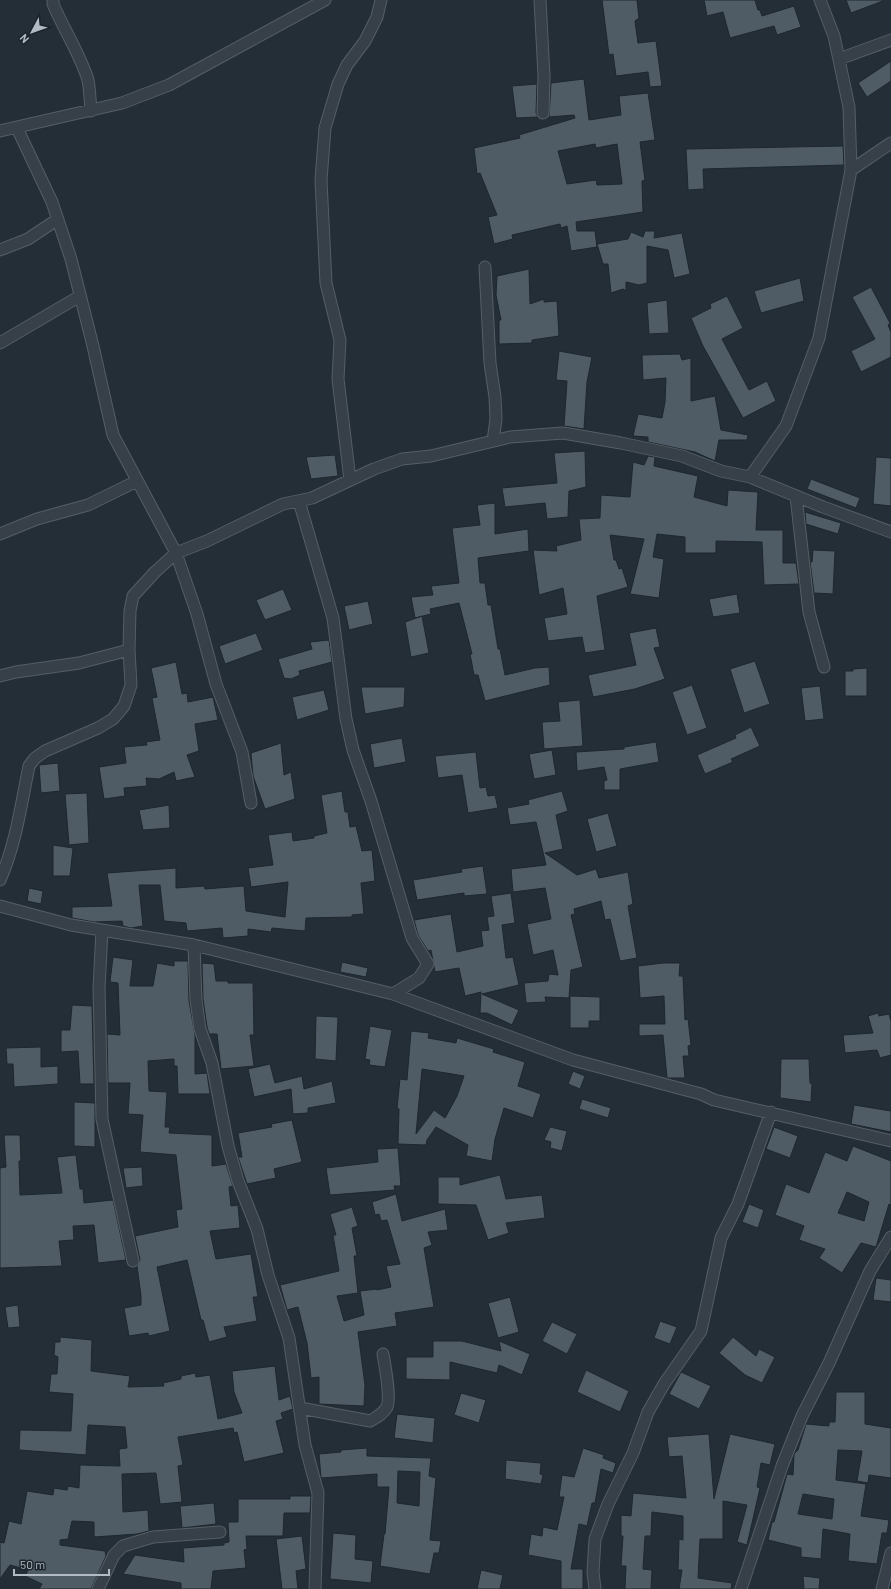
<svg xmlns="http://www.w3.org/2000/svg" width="891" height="1589" font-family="Barlow,sans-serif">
<rect width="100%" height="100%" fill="#242e37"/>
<path fill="#4f5b65" stroke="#1e272e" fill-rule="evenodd" d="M602,0h35l2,18 -4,3 3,22 18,-2 6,45 -12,1 -2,-15 -32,4 -3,-22 -4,1z
M704,0h51l3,10h2l2,6 32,-10 7,21 -24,8 -3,-9 -44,12 -7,-26 -16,4z
M846,0h37v1l-32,12z
M891,61v20l-24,16 -9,-14z
M584,79l5,41 32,-5 -2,-19 29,-3 7,47 -15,2 5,38 -3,1 1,31 -67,10 1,9h18l2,16 -26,4 -4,-25 -6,2 -1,-4 -48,11 1,4 -19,5 -6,-27 9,-2 -17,-42 -3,1 -3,-26 46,-10 -1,-3 56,-17 -1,-3 -25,2 2,-34zM595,144l1,4 21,-4 5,40 -25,1 -1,-5 -29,4 -9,-33z
M537,84l-1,29 2,4 -22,1 -4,-32z
M843,146l1,19 -141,4 1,20 -16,1 -2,-41z
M645,231h10l-1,7 28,-5 8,41 -16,4 -6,-28 -21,-4v37l-8,2 -13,-3v9l-3,-2 -12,4 -3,-29h-5l-6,-20 31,-5 3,-7 12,5z
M529,269l1,35 14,-5v3l13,-1 2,35 -27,4v3l-33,1v-24h2l-5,-25 1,-19z
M800,278l4,23 -43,12 -7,-22z
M871,287l19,36 -2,2 3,7v25l-30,15 -10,-21 24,-12 -23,-42z
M727,296l16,32 -21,11 27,51 18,-9 9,20 -33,17 -40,-72 -12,-28 20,-10 -1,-4z
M667,300l2,33 -20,1 -2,-31z
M559,351l33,6 -5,25 -3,47 -20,-3 3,-45 -11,-1z
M680,354l2,6 9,-2v43l24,-5 6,34 27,5 -1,5h-28l-4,21 -20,-9 -47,-10v-5l-15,-1 5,-22 24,4 3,-16 1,-24 -23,2 -1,-25z
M585,451l1,36 -17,4 -1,26 -21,2 -2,-16 -40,4 -3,-19 55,-5 -3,-30z
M335,455l3,21 -27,3 -5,-22z
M648,456l7,1 -1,9 44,10 -4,21 33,9 1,-16 30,2 -2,38h27v33h13l3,21 -35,1 -2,-43 -46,-1v12h-31v-16l-28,-3 -4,23 11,2 -5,39 -29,-4 14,-55 -34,-4 4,25h2l3,9 3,-1 6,19 -31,9 8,54 -20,3 -3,-16 -34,4 -4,-23 23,-4 -4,-26 -24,7 -6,-45 24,1 -1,-5 25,-6 -2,-21 21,-1 1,-23 29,2 3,-35 11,3z
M876,457l15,1v48l-18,-2z
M811,479l49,19 -4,10 -49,-19z
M495,503v31l33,-5 1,22 -51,7 2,25h5l3,22h3l7,44h2l5,26 30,-7 14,-1 1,18 -65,16 -7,-26h-4l-4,-21h2l-13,-51 -29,6 1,5 -16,4 -4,-21 22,-2 -2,-9 28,-3 -7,-55 28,-3 -3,-20z
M805,512l36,11 -3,11 -32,-10z
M813,550l22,1 -2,43 -19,-1 -4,-31h2z
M283,589l9,21 -27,10 -9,-20z
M737,594l3,19 -27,4 -4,-18z
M368,601l5,23 -24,6 -5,-24z
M422,616l7,37 -18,4 -6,-35z
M656,628l4,19 -6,1 11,31 -30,10 -42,8 -5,-22 48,-10 -7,-32z
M256,633l7,17 -38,14 -6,-18z
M329,640l3,22 -33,9 1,4 -9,4 -7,-1 -6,-19 34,-10 -2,-7z
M755,661l15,43 -26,9 -14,-44z
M176,662l6,32 5,-1 1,9 25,-5 5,23 -23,4 4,27 -12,4 8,22 -19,4 -2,-9 -15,7 -13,-1 1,8 -23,2 1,8 -21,3 -5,-32 27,-4 -2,-16 23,-2 -1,-3 14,-2 -8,-42 5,-1 -6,-29z
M867,668v28h-22v-25h8v-2z
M692,685l15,43 -20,7 -15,-43z
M820,686l4,33 -19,2 -4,-33z
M361,687h44l-1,20 -39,7z
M324,690l5,20 -32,10 -5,-23z
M580,700l3,46 -39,3 -2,-27 18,-1 -2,-19z
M751,727l9,19 -29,13 2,3 -28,12 -8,-19 39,-17 -1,-3z
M402,738l4,24 -32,6 -4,-24z
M656,742l3,20 -39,7v21h-16v-9l3,-1 -3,-13 -27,4 -1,-19 48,-3v-2z
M281,743l3,32 7,-3 4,27 -30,10 -12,-33 -2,-23z
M552,750l4,25 -22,4 -5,-25z
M476,752l4,36 6,-1 2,9 7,-1 3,13 -30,5 -6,-38 -24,3 -3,-22z
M58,763l2,28 -19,2 -2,-28z
M342,791l3,21h3l2,15 6,-1 6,25 10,-1 3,31 -14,2 3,31 -12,1v2l-46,1 -1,13 -33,-3 -1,4 -23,-3v7l-25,2 -1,-10 -35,3 -1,-8 -22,-2 -4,-36h-21l4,41 -12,2 -8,-2 -1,-5 -28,1 -22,-4v-11l40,-1 -5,-33 69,-5v20l28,-2 1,3 39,-3 2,25 39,6 3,-35 -37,5 -3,-19 25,-3 -5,-30 24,-3 1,9 21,-3v-2l13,-3 -6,-38z
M562,791l6,20 -12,4 7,34 -18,4 32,22 19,-6 3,9 29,-6 5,32 -5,2 9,52 -17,3 -10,-42 -5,1 -4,-19 -27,8 1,5 -4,1 12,52 -12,3 -2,28 -24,-1 1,5 -20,1 -2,-20 24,-2 1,-7 9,1 -5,-25 -20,5 -6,-31 24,-5 -6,-31 -32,4 -2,-23 35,-4 -10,-43 -26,3 -3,-17 22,-4 -1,-4z
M87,793l2,50 -20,2 -4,-51z
M169,805l1,23 -27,2 -4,-20z
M608,813l9,33 -21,6 -9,-33z
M53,845l20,3 -3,28h-17z
M483,866l4,28 -23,2v-3l-47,7 -4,-20 49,-8 -1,-3z
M29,888l14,3 -2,13 -14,-3z
M511,893l4,30 -13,2 4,33 7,-1 6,28 -37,9 37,16 -7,15 -25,-12h-7l1,-21 -16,4 -6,-28 -24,4 -4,-22 -3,1 -10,-16 -4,-15 37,-6 6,38 26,-6 -2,-15 8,-1 -2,-13 7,-1 -3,-20z
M113,957l20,3 -3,26h23l4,-23 17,3v-5h14l1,40 6,34v39l12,-1 3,21h-32l-1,-28h-3v-7l-26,2 1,30 18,1 -2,35h5l-1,6 43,2v31l14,-2 7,22 -4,1 2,19 7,-1 2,23 -30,3 6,28 35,-5 7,43h-5l4,24 -33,6 3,10 -18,5 -6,-22h-2l-14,-60 -30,7 13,64 -21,5 -1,-3 -19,3 -5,-28 17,-3v-9l-4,-30 3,-6 -5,-24 43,-9 -2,-17 6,-1 -6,-54 -36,-3 3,-37 -15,-1 2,-31h-22l-1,-49 13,1 -2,-52 -8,-1z
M342,962l26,6 -2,9 -26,-5z
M202,963l12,1 2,17h12v2h25l1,52h-4l4,31 -33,3 -4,-35h-8l-2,-7 -4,-28z
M663,963h17l-1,13h4l2,44 3,-1 3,26 -3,1 1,10h-6l2,22h-18l-4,-43 -24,1v-12h26l-1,-28 -24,2 -2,-32z
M570,996l30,1v24h-11v7h-19z
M72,1005l20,1 2,78h-14l-2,-33 -17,1v-22h9z
M878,1013l1,3 10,-2 2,7v34l-11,3 -3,-8 -32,3 -2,-18 30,-2 -5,-17z
M316,1016l22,1 -2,44 -21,-2z
M370,1026l22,4 -7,37 -16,-2 1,-5 -5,-1z
M411,1031l18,2 -1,5 28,5 1,-5 37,11 -1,3 32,10 -7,24 23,8 -8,24 -29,-10 -9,31 -3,22 -26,-5 2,-11 -32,-18 -9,13 -1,5 -28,-1 1,-35 -2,-1 3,-29 7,1zM422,1069l42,7 -7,20 -12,22 -11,-8 -18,24z
M41,1047v20l17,-1v18l-44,3 -1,-23h-6l-1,-16z
M781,1059h28l1,24 2,1 -1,18 -31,-4z
M270,1064l5,19 27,-7 2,13 28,-8 4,22 -28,5v5l-15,1 -2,-25 -37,8 -6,-28z
M573,1071l12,5 -5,13 -12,-5z
M582,1099l29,9 -3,10 -29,-9z
M74,1102l21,1v44l-21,-1z
M854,1105l37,6v21l-40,-8z
M292,1120l10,42 -28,7 2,9 -29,6 -9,-27h4l-4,-24 34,-6 -1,-3z
M550,1127l17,4 -5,20 -12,-3 1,-6 -7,-2z
M774,1127l24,9 -8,22 -24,-9z
M4,1135h16l1,26h-2l1,34 42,-2 -5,-36 19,-2 4,34h3l1,14 29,-3 13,60 -28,3 -4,-38 -21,1 1,14 -15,1 3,25 -62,2v-100l6,-1z
M853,1146l38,15v44l-2,-1 -13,43 -15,-4 -19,30 -23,-15 6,-9 -26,-9 5,-14 -29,-11 11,-31 23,9 16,-41 22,9zM847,1192l22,10 -5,19 -26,-8z
M398,1148l3,38h-7l1,4 -65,5 -4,-27 52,-6 -1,-13z
M142,1167l1,19 -17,2 -3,-20z
M500,1175l6,24 36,-4 3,23 -39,5 3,10 -21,7 -12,-35 -38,-1v-27h22v8z
M396,1194l6,27 43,-12 3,21 -20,2 4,13 -8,3 10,59 -39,6 2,13 -39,6 7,53 -1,21 -45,-2v-27l-8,1 -4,-35 -9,-36 -11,3 -7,-25 59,-14 -6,-36h3l-6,-21 22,-7 6,19 -6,2 5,28h-3l4,37 -21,3 7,25 20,-6 -4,-24 17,-2v1l14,-3 -5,-21 14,-2 -13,-44 -6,1 -2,-7 -4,1 -3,-13z
M749,1204l15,6 -6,18 -16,-6z
M876,1278l15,2v22l-18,-2z
M510,1297l9,35 -21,6 -10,-35z
M18,1305l2,22 -12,1 -3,-21z
M660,1321l17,6 -7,17 -16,-6z
M552,1322l25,12 -10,20 -25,-13z
M60,1337l32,3 -1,31 39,5 -2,11 36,-1 -1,-3 18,-4v-3l14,-3 1,4 14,-2 8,44 24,-6 -8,-21 -2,-21 43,-5 4,34 11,-4 3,13 -12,4 2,6 -7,2 8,32 -40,9 -7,-30 -3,1 -1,-5 -55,9 5,28 -5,1 4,36 -22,2 -4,-31 -34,1 1,38 25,-2 1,21 -12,3 -43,3v-15l-22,-1 -4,18 -8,1v5l45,6 1,5 -15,33h-52l3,-5 -17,-8 3,-6 -18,-5 -10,14v-37l4,1 5,-22 12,3 6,-33 26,4 1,-7 13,2 1,-4 11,2 1,-23 40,1 -1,-17 8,-1 -2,-21 -37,-2 -2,30 -67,-5 1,-20 51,1 2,-37 -24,-2 2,-18h6l1,-17 -4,-2 1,-13h5z
M733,1337l23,19 3,-7 16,8 -13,26 -17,-8 -26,-22z
M433,1341h29l39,10 -2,-10 31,13 -8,21 -23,-10 -2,8 -47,-11v18l-44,-1v-22h27z
M586,1370l43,21 -9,21 -43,-20z
M681,1372l30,14 -12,23 -30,-15z
M836,1392h29v32l26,4v50l-22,-3 -1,8 -11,-2 5,-30 -24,-1 -2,30 30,4 -5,32 28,4 -2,13h-5l-5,31 -29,-3 2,-27 -27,-5 -2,30 -20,-2v-9l-33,-8 4,-18h2l13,-48 6,1 1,-21 4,-4 8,-26 23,2v-4h6zM803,1494l31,5 -2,20 -34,-5z
M461,1393l25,7 -7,23 -25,-8z
M397,1414l38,4 -2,25 -39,-5z
M709,1434l5,65 16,-65 45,10 -5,21 -9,-2 -4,24 3,1 -13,57 -10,-3 10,-37 -24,-4v38h-23l-2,39 34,5 -1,6h-52l3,-19h-4l1,-31 4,1v-24l-31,-4 -1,24h-6l-2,33 9,1 -1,19h-26l1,-23h-5l2,-30h-2v-21l10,1 2,-23 53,5 -4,-42 -13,1 -2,-20z
M367,1448v8l64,2 -2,18 7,2 -6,62 11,1 -2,12h-5l-4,21 -50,-8 4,-32h1l4,-47h-12v-13l-56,4 -2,-24 22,-2v-2zM398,1471l22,1 -1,34 -22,-3z
M583,1448l21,7 -1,3 13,5 -3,10 -12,-4 -6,34h-3l-5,23 -8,-2 -8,45h12v20h-22v-28l-33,-6 3,-21 11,2 1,-9 14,3 7,-33h-5l3,-22 12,2z
M506,1460l35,3 -1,11 3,1 -2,9 -36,-5z
M290,1496h21l-1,17h-26l-1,23h-37l1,13 -3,1 2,18 -33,3 -2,18h-30v-6l-58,-9 12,-19 49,7 -1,-14 41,-3v-2l5,-1 -1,-20h10v-23h52z
M214,1503l2,21 -34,4 -2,-22z
M333,1533l23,2 -1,24 18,2 -2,22 -41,-4z
M302,1536l4,33 -10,2 2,18h-16l-6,-50z
M481,1570l22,5 -3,14h-23z
M803,1576l17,2 -1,11h-15z"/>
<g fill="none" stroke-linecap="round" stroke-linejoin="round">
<defs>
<path id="street" d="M53,0v4c11,26 27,50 35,76 2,10 2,21 3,31
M540,0l4,76 -1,37
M839,59l52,-19
M17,128l35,74 19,57 22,87 20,89 63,118 21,61 19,70 26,68 9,51
M0,131l122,-28 47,-18 156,-85
M851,170l40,-27
M0,250l28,-11 30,-20
M485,267l5,96 5,34 1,22 -3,22
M0,343l80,-47
M750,477l36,-51 33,-88 32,-168 -2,-63 -15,-71 -14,-36
M350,480l-12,-101 2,-39 -14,-57 -5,-103 4,-52 13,-44 9,-19 18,-24 12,-24 4,-17
M796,496l13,116 15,55
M299,501l34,117 13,101 7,31 18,51 41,137 16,26 -9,14 -26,16
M0,534l37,-15 51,-14 49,-24
M0,676l16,-4 63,-9 50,-13
M0,880c16,-36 21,-75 29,-114l6,-8 10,-7 53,-23 15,-9 11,-13 7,-21 -2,-35 1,-39 3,-15 22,-24 21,-19 31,-12 76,-37 29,-6 62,-29 28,-10 29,-3 79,-19 53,-4 58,10 61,13 39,15 29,6 73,30 68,25
M0,906l71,19 123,20 199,49 180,66 128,34 13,6 177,41
M102,930l-3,58 3,131 31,142
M194,945l2,55 4,29 12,34 16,83 10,35 19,48 11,46 21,63 16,107 13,48 -3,96
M300,1408l70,13c7,-4 13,-7 17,-14 4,-10 -2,-41 -4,-53
M98,1589l16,-34 9,-9 30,-9 67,-5
M595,1589l-2,-17 2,-33 13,-35 25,-51 15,-41 16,-28 37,-53 20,-93 17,-34 33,-92
M741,1589l41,-123 20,-50 27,-53 41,-92 21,-34
M882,1589l9,-36"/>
</defs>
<use href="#street" stroke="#555e65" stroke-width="13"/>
<use href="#street" stroke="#374048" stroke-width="11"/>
</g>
<g transform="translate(32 32) rotate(229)" stroke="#1c252c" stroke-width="3" paint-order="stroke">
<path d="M0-3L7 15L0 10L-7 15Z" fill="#b2bbc4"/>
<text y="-6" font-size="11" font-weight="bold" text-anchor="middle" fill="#b2bbc4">N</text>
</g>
<path d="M14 1569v6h95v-6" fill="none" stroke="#b2bbc4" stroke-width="2"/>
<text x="20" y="1569" font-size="12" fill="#b2bbc4" stroke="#1c252c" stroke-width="3" paint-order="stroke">50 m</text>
</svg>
